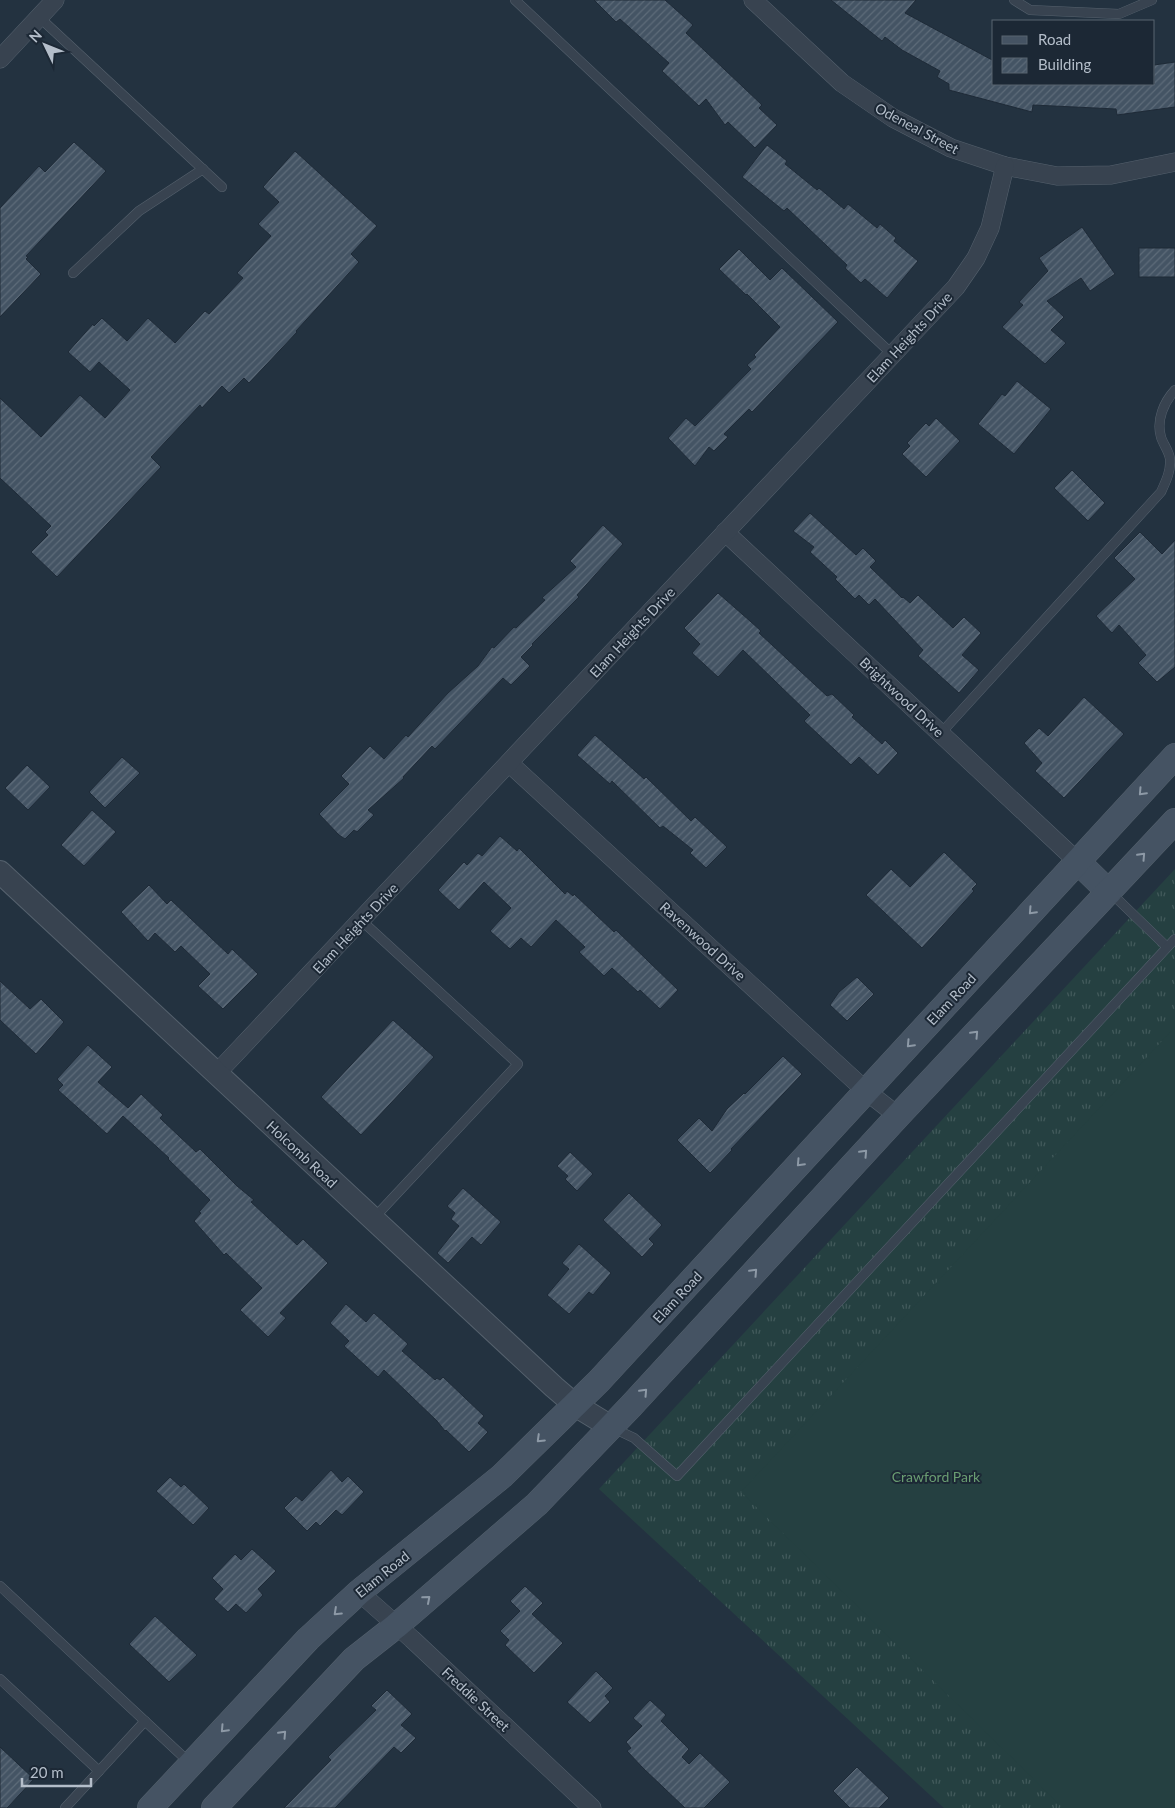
<svg xmlns="http://www.w3.org/2000/svg" width="1175" height="1808" font-family="Lato,sans-serif">
	<defs>
		<pattern id="grass-tufts" width="24" height="20" patternUnits="userSpaceOnUse" patternTransform="scale(1.25)"><rect width="24" height="20" fill="#254041"/><path d="M3 7l-1-3M5 7V3M7 7l1-3M15 17l-1-3M17 17v-4M19 17l1-3" fill="none" stroke="#425a5b"/></pattern>
		<pattern id="building-hatch" width="6" height="6" patternUnits="userSpaceOnUse" patternTransform="scale(1.25)"><rect width="6" height="6" fill="#445464"/><path d="M-1 1l2-2M0 6l6-6M5 7l2-2" fill="none" stroke="#5d6b79"/></pattern>
	</defs>
	<rect width="100%" height="100%" fill="#233240"/>
	<polygon fill="url(#grass-tufts)" points="1175,869 1175,1808 944,1808 599,1489"/>
	<polygon fill="#254041" points="1175,1027 1175,1808 1063,1808 741,1492"/>
	<g fill="url(#building-hatch)" stroke="#1e2a37">
		<polygon points="594,0 665,0 693,25 686,33 762,105 759,108 777,125 755,148 728,122 725,125 706,99 699,106 662,71 669,63 620,19 616,22"/>
		<polygon points="831,0 916,0 905,13 994,61 994,84 1154,84 1154,65 1175,62 1175,107 1117,115 1116,109 1033,105 1032,112 949,90 949,84 937,77 940,71 902,50 885,37 882,41"/>
		<polygon points="74,142 106,171 26,256 28,257 26,259 41,274 0,317 0,208 39,166 45,172"/>
		<polygon points="767,145 787,161 785,164 817,190 819,188 844,209 848,204 877,228 880,224 896,238 894,241 918,261 887,298 865,279 861,283 845,268 847,265 787,208 784,211 742,177"/>
		<polygon points="295,151 377,226 351,254 359,262 296,331 297,332 249,383 244,378 229,393 222,386 202,408 200,405 151,457 161,467 57,577 31,552 48,535 45,532 51,526 0,478 0,398 41,437 80,395 105,418 130,390 99,362 90,372 68,352 93,324 94,326 102,318 127,341 148,318 175,343 205,311 209,314 243,278 237,273 271,236 258,224 279,202 263,187"/>
		<polygon points="1082,227 1115,274 1090,291 1081,278 1047,301 1064,317 1051,330 1066,343 1045,364 1002,327 1023,305 1019,302 1048,271 1039,258"/>
		<rect x="1139" y="248" width="36" height="29"/>
		<polygon points="739,249 770,280 782,268 838,322 752,412 749,409 724,434 728,437 714,451 709,447 695,466 668,438 686,418 695,426 751,369 747,365 756,357 754,355 780,327 747,294 746,295 719,269"/>
		<polygon points="1017,381 1051,409 1014,454 978,424 1002,394 1005,396"/>
		<polygon points="936,418 960,441 926,477 902,454 910,446 907,443 926,423 929,426"/>
		<polygon points="1072,470 1105,503 1088,521 1054,488"/>
		<polygon points="810,513 856,555 863,548 876,561 870,567 902,598 903,597 910,603 918,595 953,628 964,617 981,633 962,655 979,670 959,693 918,656 923,650 875,599 869,605 859,595 855,599 835,579 837,577 810,552 814,547 793,531"/>
		<polygon points="603,525 623,544 577,595 579,597 532,644 533,645 521,657 530,666 511,685 503,678 435,749 432,746 403,777 404,778 368,810 374,815 357,832 354,830 345,839 339,835 319,814 349,784 341,776 370,746 384,759 406,735 408,737 448,693 478,666 492,647 494,648 514,627 516,628 545,600 542,598 576,567 570,561"/>
		<polygon points="1140,532 1162,554 1175,540 1175,667 1157,682 1138,663 1146,655 1119,625 1112,633 1096,616 1135,579 1114,558"/>
		<polygon points="718,593 750,621 761,631 759,633 827,696 832,694 854,715 852,717 882,744 885,740 898,753 878,775 859,757 851,765 804,721 810,715 743,650 718,677 692,653 700,644 684,628"/>
		<polygon points="1084,697 1124,734 1064,798 1035,771 1042,763 1024,743 1039,728 1048,736"/>
		<polygon points="595,735 644,779 646,777 691,821 695,817 727,847 706,868 690,853 693,850 663,826 660,828 612,781 610,784 577,755"/>
		<polygon points="122,757 140,773 105,808 89,792"/>
		<polygon points="27,765 50,787 28,810 5,788"/>
		<polygon points="92,810 116,832 84,866 61,845"/>
		<polygon points="500,836 517,851 519,848 565,894 567,891 573,896 574,894 614,932 616,930 678,990 660,1009 640,990 638,992 612,968 604,976 579,952 585,947 556,920 531,947 521,938 510,949 490,931 511,908 484,882 459,910 438,890 464,862 467,865 478,853 482,856"/>
		<polygon points="944,852 977,884 972,889 974,891 922,948 866,895 891,869 910,887"/>
		<polygon points="149,885 167,904 171,900 228,954 232,949 258,974 223,1009 198,986 210,974 181,946 175,952 155,933 148,941 121,912"/>
		<polygon points="857,977 874,994 847,1021 830,1005 839,992"/>
		<polygon points="0,981 30,1009 41,999 64,1022 36,1054 0,1020"/>
		<polygon points="393,1020 434,1057 361,1135 321,1097"/>
		<polygon points="88,1045 112,1067 98,1082 128,1108 141,1094 163,1115 160,1118 162,1120 196,1152 200,1149 237,1186 254,1200 251,1202 297,1245 303,1239 328,1263 280,1313 286,1318 268,1337 240,1310 262,1288 226,1253 224,1255 194,1221 201,1213 199,1212 210,1200 168,1159 169,1158 123,1116 107,1134 58,1090 63,1085 57,1079"/>
		<polygon points="783,1056 802,1074 731,1149 732,1150 710,1173 677,1140 699,1118 712,1131 727,1109 744,1093 745,1094"/>
		<polygon points="570,1152 593,1174 577,1191 565,1179 568,1176 557,1166"/>
		<polygon points="463,1188 501,1222 481,1245 472,1237 448,1263 437,1253 459,1226 451,1219 455,1213 447,1206"/>
		<polygon points="629,1193 662,1225 649,1239 654,1244 642,1257 603,1220"/>
		<polygon points="579,1244 611,1273 593,1295 589,1292 569,1314 547,1295 569,1269 562,1263"/>
		<polygon points="346,1304 366,1322 374,1313 408,1344 402,1351 435,1380 437,1378 440,1380 443,1377 484,1416 478,1423 488,1432 469,1452 446,1430 445,1431 437,1421 384,1370 378,1377 344,1346 349,1341 330,1323"/>
		<polygon points="331,1470 342,1482 348,1476 364,1492 342,1515 336,1510 320,1526 316,1522 307,1531 284,1508 296,1496 302,1501"/>
		<polygon points="170,1477 181,1487 184,1484 209,1508 193,1525 156,1491"/>
		<polygon points="252,1549 276,1571 258,1589 263,1595 246,1613 236,1604 228,1612 214,1599 223,1589 212,1578 235,1554 241,1560"/>
		<polygon points="525,1586 543,1603 532,1614 563,1643 534,1673 505,1645 509,1640 500,1631 520,1611 510,1601"/>
		<polygon points="155,1616 197,1655 169,1682 129,1644"/>
		<polygon points="596,1671 613,1688 605,1696 610,1702 590,1723 567,1702"/>
		<polygon points="387,1690 412,1714 401,1725 416,1738 401,1753 394,1747 335,1808 284,1808 331,1760 328,1757 376,1710 371,1706"/>
		<polygon points="650,1700 666,1715 661,1721 689,1749 682,1757 689,1764 700,1753 730,1782 704,1808 685,1808 643,1768 627,1751 631,1748 626,1742 642,1726 633,1718"/>
		<polygon points="0,1747 34,1779 7,1808 0,1808"/>
		<polygon points="857,1767 889,1798 879,1808 850,1808 833,1791"/>
	</g>
	<g fill="none" stroke-linecap="round" stroke-linejoin="round">
		<defs>
			<g id="service">
				<polyline points="515,0 893,355"/>
				<polyline points="1014,0 1030,10 1119,14 1152,0"/>
				<polyline points="39,17 222,187"/>
				<polyline points="73,273 139,211 203,169"/>
				<path d="M 941,733 L 1161,492 C 1166,481 1171,471 1170,459 C 1169,451 1163,444 1161,437 C 1156,420 1164,402 1175,390"/>
				<polyline points="1110,892 1167,947"/>
				<polyline points="362,921 518,1064 374,1218"/>
				<polyline points="613,1428 634,1438 677,1476 1175,939"/>
				<polyline points="0,1586 191,1764"/>
				<polyline points="0,1679 99,1771"/>
				<polyline points="65,1808 145,1721"/>
			</g>
			<g id="minor">
				<polyline points="753,0 842,83 893,118 951,148 1005,166 1057,176 1111,175 1175,162"/>
				<polyline points="0,59 55,0"/>
				<polyline points="725,532 1078,862"/>
				<polyline points="509,763 866,1091 898,1116"/>
				<polyline points="217,1073 956,287 976,258 990,228 1005,166"/>
				<polyline points="359,1592 412,1639 592,1808"/>
			</g>
			<polyline id="tertiary" points="0,872 554,1387 575,1405 611,1427"/>
			<g id="secondary">
				<polyline points="1078,862 1109,892"/>
				<polyline points="150,1808 308,1639 359,1592 502,1476 599,1381 1175,756"/>
				<polyline points="214,1808 354,1659 396,1626 537,1504 631,1406 898,1116 1175,821"/>
			</g>
		</defs>
		<use href="#service" stroke="#55616d" stroke-width="10"/>
		<use href="#minor" stroke="#55616d" stroke-width="19"/>
		<use href="#tertiary" stroke="#55616d" stroke-width="24"/>
		<use href="#secondary" stroke="#55616d" stroke-width="26"/>
		<use href="#service" stroke="#384350" stroke-width="9"/>
		<use href="#minor" stroke="#384350" stroke-width="18"/>
		<use href="#tertiary" stroke="#384350" stroke-width="22"/>
		<use href="#secondary" stroke="#455363" stroke-width="25"/>
	</g>
	<defs><path id="oneway-chevron" d="M-2-3.5L2.5 0L-2 3.5" fill="none" stroke-width="1.6" stroke-linecap="round" stroke-linejoin="round" transform="scale(1.25)"/></defs>
	<g stroke="#8d99a6">
		<use href="#oneway-chevron" transform="translate(1142 792) rotate(133)"/>
		<use href="#oneway-chevron" transform="translate(1142 856) rotate(-47)"/>
		<use href="#oneway-chevron" transform="translate(1032 911) rotate(133)"/>
		<use href="#oneway-chevron" transform="translate(975 1034) rotate(-47)"/>
		<use href="#oneway-chevron" transform="translate(910 1044) rotate(133)"/>
		<use href="#oneway-chevron" transform="translate(864 1153) rotate(-47)"/>
		<use href="#oneway-chevron" transform="translate(800 1163) rotate(133)"/>
		<use href="#oneway-chevron" transform="translate(754 1272) rotate(-47)"/>
		<use href="#oneway-chevron" transform="translate(644 1392) rotate(-47)"/>
		<use href="#oneway-chevron" transform="translate(540 1439) rotate(136)"/>
		<use href="#oneway-chevron" transform="translate(427 1599) rotate(-41)"/>
		<use href="#oneway-chevron" transform="translate(337 1612) rotate(137)"/>
		<use href="#oneway-chevron" transform="translate(224 1729) rotate(133)"/>
		<use href="#oneway-chevron" transform="translate(283 1734) rotate(-47)"/>
	</g>
	<g text-anchor="middle" dominant-baseline="central" stroke-width="4" stroke-linejoin="round" paint-order="stroke">
		<g font-size="14" fill="#b4beca" stroke="#1c2835">
			<text transform="translate(917 128) rotate(28)">Odeneal Street</text>
			<text transform="translate(909 337) rotate(-47)">Elam Heights Drive</text>
			<text transform="translate(632 632) rotate(-47)">Elam Heights Drive</text>
			<text transform="translate(902 697) rotate(43)">Brightwood Drive</text>
			<text transform="translate(355 928) rotate(-47)">Elam Heights Drive</text>
			<text transform="translate(703 941) rotate(42)">Ravenwood Drive</text>
			<text transform="translate(951 999) rotate(-47)">Elam Road</text>
			<text transform="translate(302 1154) rotate(43)">Holcomb Road</text>
			<text transform="translate(677 1297) rotate(-47)">Elam Road</text>
			<text transform="translate(382 1574) rotate(-39)">Elam Road</text>
			<text transform="translate(476 1699) rotate(43)">Freddie Street</text>
		</g>
		<g font-size="14" fill="#6a9d72" stroke="#1c2835">
			<text x="936" y="1476">Crawford Park</text>
		</g>
	</g>
	<rect x="992" y="20" width="162" height="65" fill="#1c2835" stroke="#596471"/>
	<rect x="1002" y="36" width="25" height="8" fill="#455363" stroke="#596471"/>
	<text x="1038" y="45" font-size="15" fill="#b4beca">Road</text>
	<rect x="1002" y="58" width="25" height="15" fill="url(#building-hatch)" stroke="#596471"/>
	<text x="1038" y="70" font-size="15" fill="#b4beca">Building</text>
	<g transform="translate(45 45) rotate(313)" stroke="#1c2835" stroke-width="4" paint-order="stroke">
	<path d="M0-4L9 19L0 12L-9 19Z" fill="#b4beca"/>
	<text y="-8" font-size="14" font-weight="bold" text-anchor="middle" fill="#b4beca">N</text>
	</g>
	<path d="M22 1778v8h69v-8" fill="none" stroke="#b4beca" stroke-width="2.5"/>
	<text x="30" y="1778" font-size="15" fill="#b4beca" stroke="#1c2835" stroke-width="4" paint-order="stroke">20 m</text>
</svg>
